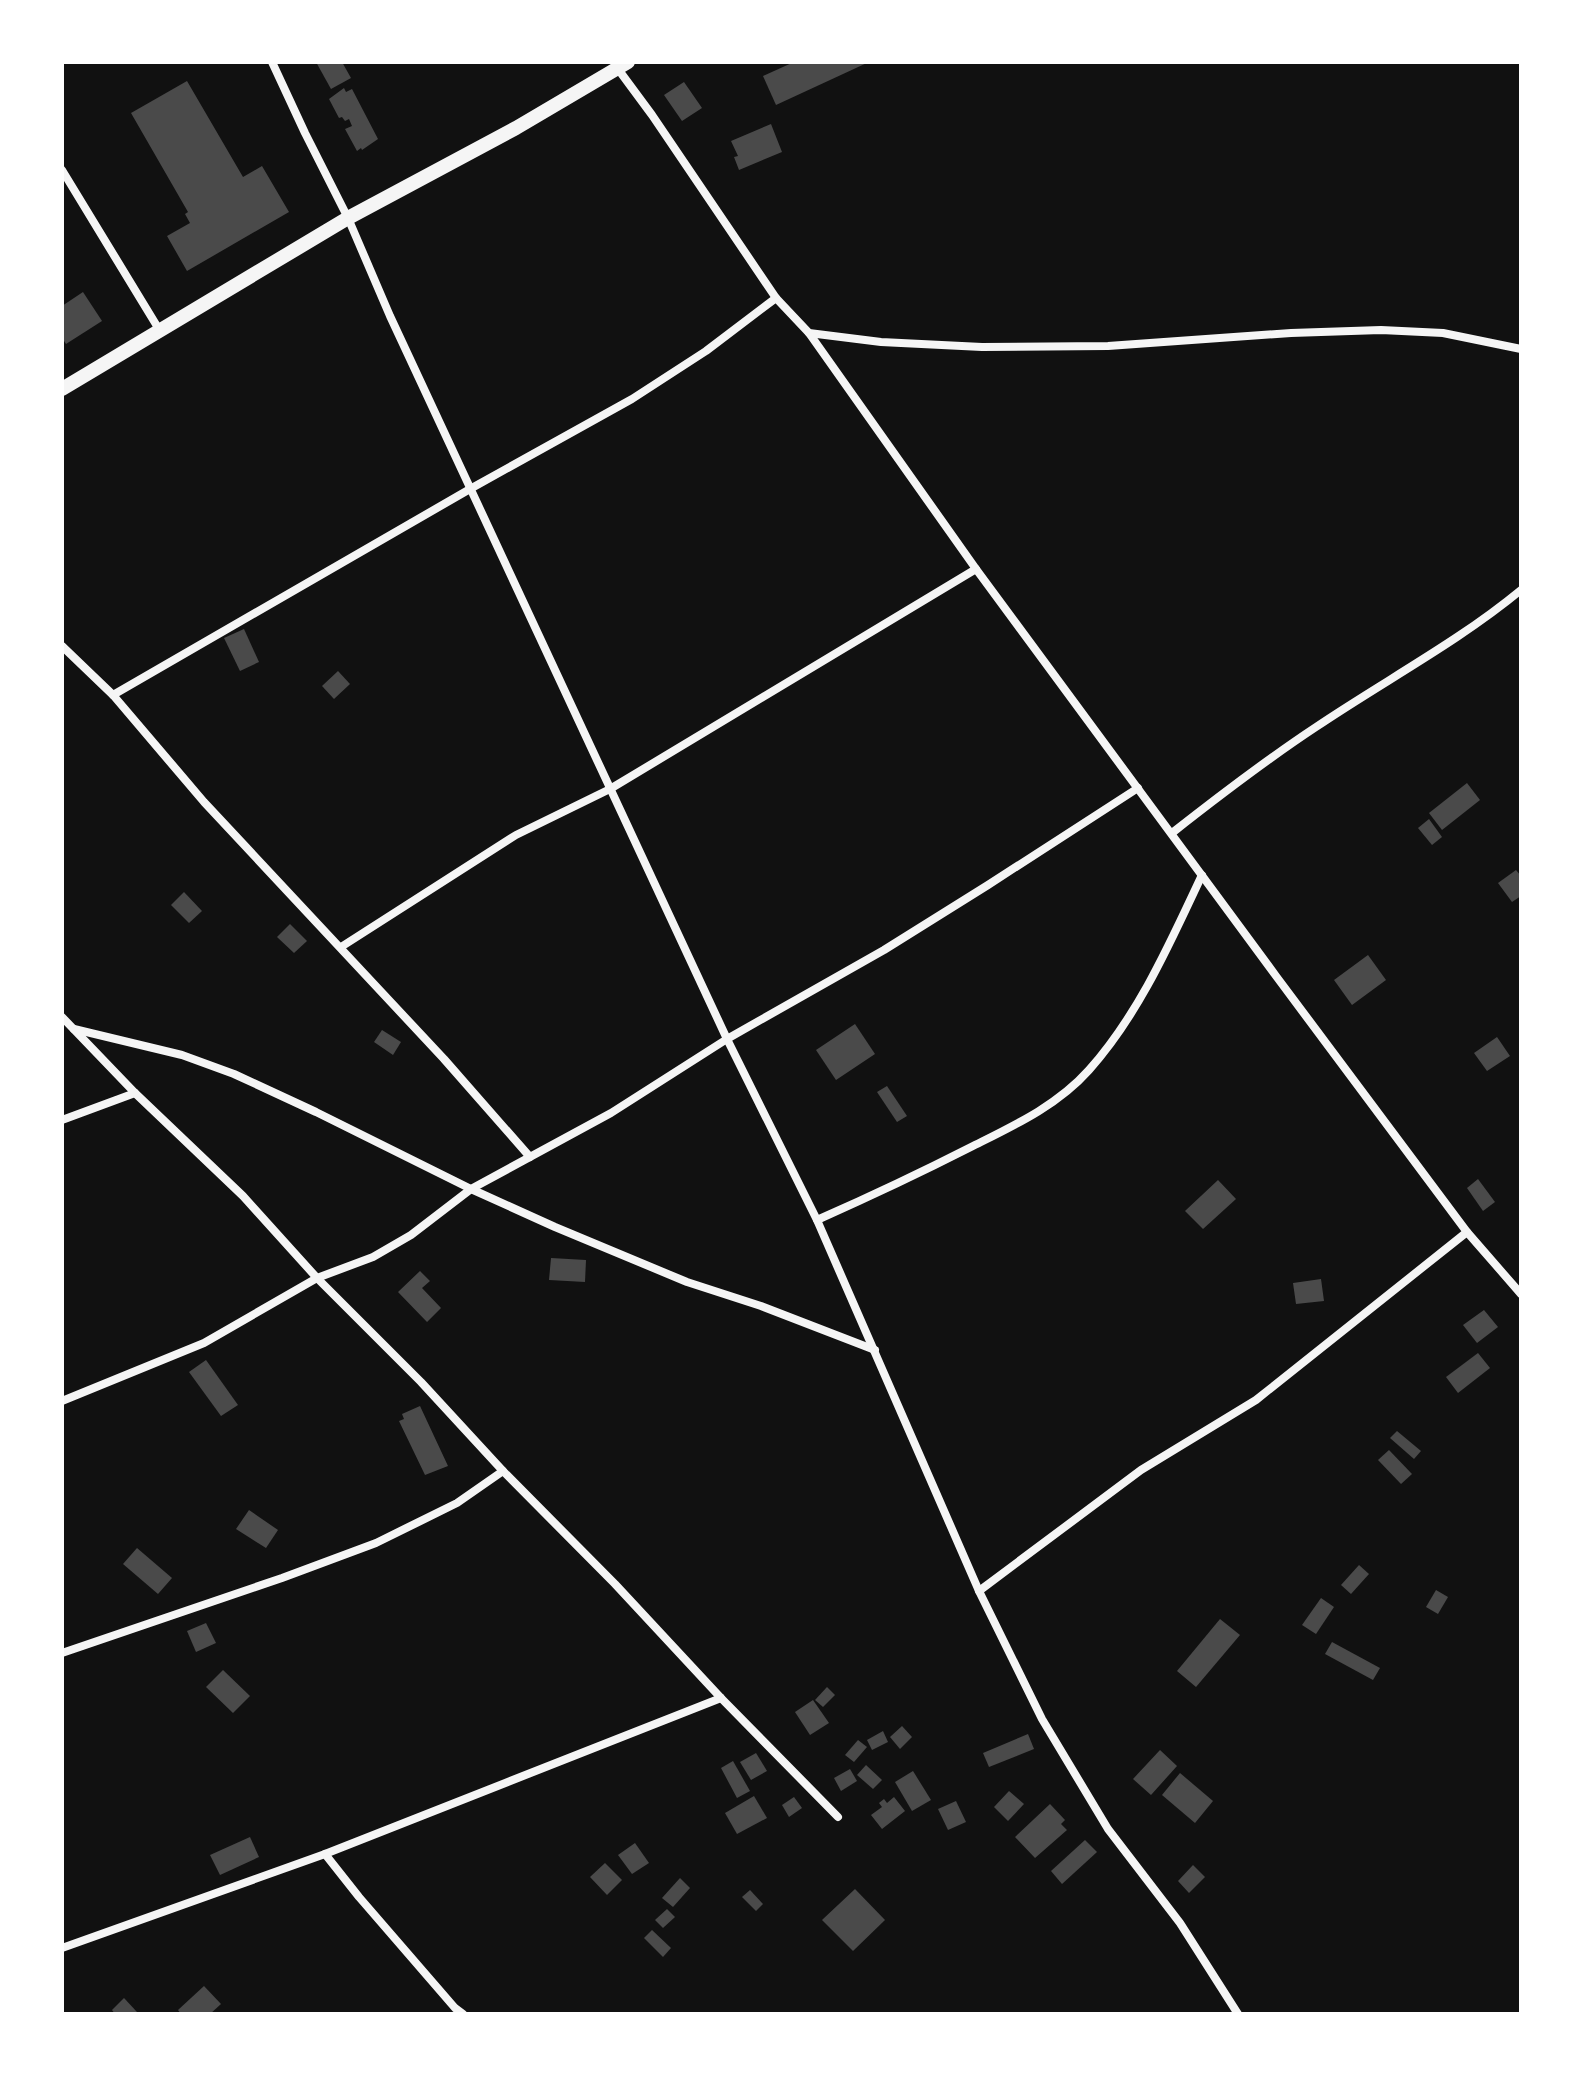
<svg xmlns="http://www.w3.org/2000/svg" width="1583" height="2076" font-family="Merriweather,serif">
	<rect width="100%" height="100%" fill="#111"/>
	<g fill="#4a4a4a">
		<polygon points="316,62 342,62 351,78 331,89"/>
		<polygon points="794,62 869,62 776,105 763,76"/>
		<polygon points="187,81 243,177 262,166 289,212 187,271 167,236 190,223 185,214 188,212 131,113"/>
		<polygon points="684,82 702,108 682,121 664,95"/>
		<polygon points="344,88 346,92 352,89 378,139 362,150 361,148 357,151 345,129 352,126 349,119 345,121 342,117 339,118 329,99"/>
		<polygon points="771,124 782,152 739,170 734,157 738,156 731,141"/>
		<polygon points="83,292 102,321 66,344 62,338 62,306"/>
		<polygon points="244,629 259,662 240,671 224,638"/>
		<polygon points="338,671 350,684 334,699 322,686"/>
		<polygon points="1467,783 1480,800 1442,830 1429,813"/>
		<polygon points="1429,819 1442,837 1432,845 1418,828"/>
		<polygon points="1516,870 1521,876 1521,896 1512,902 1498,883"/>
		<polygon points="184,892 202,911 189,923 171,905"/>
		<polygon points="290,924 307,941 294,953 277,937"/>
		<polygon points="1368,955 1386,980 1352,1005 1334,980"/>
		<polygon points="855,1024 875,1054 836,1080 816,1050"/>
		<polygon points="382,1030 401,1042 393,1055 374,1042"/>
		<polygon points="1497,1037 1510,1056 1487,1071 1474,1053"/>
		<polygon points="887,1086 907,1116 897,1122 877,1092"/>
		<polygon points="1478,1179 1495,1202 1483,1211 1467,1188"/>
		<polygon points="1218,1180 1236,1199 1203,1229 1185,1211"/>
		<polygon points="551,1258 586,1260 585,1282 549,1280"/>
		<polygon points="420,1271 430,1281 422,1288 441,1308 427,1322 398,1292"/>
		<polygon points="1321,1279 1324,1301 1296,1304 1293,1283"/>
		<polygon points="1484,1310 1498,1327 1477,1343 1463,1325"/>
		<polygon points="1478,1353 1490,1368 1458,1393 1446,1377"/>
		<polygon points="206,1360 238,1405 221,1416 189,1372"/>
		<polygon points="420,1406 448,1466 425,1475 399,1421 404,1419 402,1414"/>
		<polygon points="1397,1431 1421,1451 1414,1459 1390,1438"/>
		<polygon points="1389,1450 1412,1474 1401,1484 1378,1460"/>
		<polygon points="249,1510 278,1530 266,1548 236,1529"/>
		<polygon points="137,1548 172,1578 158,1594 123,1564"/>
		<polygon points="1359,1565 1369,1574 1351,1594 1341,1585"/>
		<polygon points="1436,1590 1448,1597 1438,1614 1426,1607"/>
		<polygon points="1321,1598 1334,1607 1316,1634 1302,1625"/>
		<polygon points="1220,1619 1240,1635 1196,1687 1177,1671"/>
		<polygon points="206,1623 216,1643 196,1652 187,1631"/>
		<polygon points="1332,1642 1380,1668 1373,1680 1325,1654"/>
		<polygon points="223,1670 250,1696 233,1713 206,1687"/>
		<polygon points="827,1687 835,1695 823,1707 815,1700"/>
		<polygon points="813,1700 829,1723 810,1735 795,1712"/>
		<polygon points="902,1726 912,1737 900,1749 890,1737"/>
		<polygon points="883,1731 888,1742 872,1750 867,1740"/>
		<polygon points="1028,1734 1034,1749 989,1767 983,1753"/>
		<polygon points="858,1740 867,1747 854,1762 845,1755"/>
		<polygon points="1160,1750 1177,1766 1151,1795 1133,1779"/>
		<polygon points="756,1753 767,1771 751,1780 740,1762"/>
		<polygon points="733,1761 750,1791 737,1798 721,1768"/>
		<polygon points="866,1765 882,1780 873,1789 857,1775"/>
		<polygon points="850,1769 857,1781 841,1791 834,1778"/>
		<polygon points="913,1771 931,1800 912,1811 895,1782"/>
		<polygon points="1180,1773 1213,1801 1195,1823 1162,1795"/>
		<polygon points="1009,1791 1024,1804 1008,1821 994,1807"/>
		<polygon points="754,1796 767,1818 737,1834 725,1813"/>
		<polygon points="794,1797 802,1808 789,1817 782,1805"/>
		<polygon points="894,1797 905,1811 882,1829 871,1815 882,1807 879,1803 884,1799 887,1803"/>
		<polygon points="956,1801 966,1822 948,1830 938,1809"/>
		<polygon points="1050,1804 1065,1820 1061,1824 1067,1830 1035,1858 1015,1837"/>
		<polygon points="250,1837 259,1857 220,1875 210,1855"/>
		<polygon points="1085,1840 1097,1852 1062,1884 1051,1871"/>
		<polygon points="635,1843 649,1863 632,1874 618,1855"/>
		<polygon points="605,1863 622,1880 607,1895 590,1877"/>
		<polygon points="1193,1865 1205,1877 1189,1893 1178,1881"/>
		<polygon points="680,1878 690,1888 673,1907 662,1898"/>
		<polygon points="855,1889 885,1920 853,1951 822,1920"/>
		<polygon points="750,1890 763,1904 756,1911 742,1897"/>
		<polygon points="667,1909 675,1917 663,1928 655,1920"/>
		<polygon points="652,1930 671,1948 663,1957 644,1938"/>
		<polygon points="204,1986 221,2004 210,2014 181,2014 178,2010"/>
		<polygon points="124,1998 137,2012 134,2014 115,2014 112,2010"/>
	</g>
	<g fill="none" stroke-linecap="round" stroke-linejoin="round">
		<g stroke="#f5f5f5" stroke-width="8">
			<polyline points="272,62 305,133 348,218 390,316 727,1039 817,1220 979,1591 1042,1719 1108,1829 1180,1923 1238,2014"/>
			<polyline points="618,69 652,115 776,298 809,333 881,342 982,347 1108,346 1291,333 1381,330 1443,333 1521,349"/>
			<polyline points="62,170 160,331"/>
			<polyline points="809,333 976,569 1276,976 1467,1232 1521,1294"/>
			<polyline points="62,646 113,695 204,802 444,1059 530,1157"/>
			<polyline points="113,695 470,489 632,399 706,351 776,298"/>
			<path d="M 1172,833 C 1219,796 1266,760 1316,727 C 1384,681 1458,642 1521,590"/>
			<polyline points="341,947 516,835 610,789 976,569"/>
			<polyline points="62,1017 135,1093 243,1196 317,1278 421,1382 503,1471 615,1584 721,1698 838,1817"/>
			<polyline points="74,1029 182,1055 234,1074 316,1112 471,1189 555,1227 687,1282 761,1306 875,1350"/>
			<polyline points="62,1120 135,1093"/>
			<path d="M 817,1220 C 869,1197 920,1173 971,1147 C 1013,1126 1057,1106 1089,1070 C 1139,1014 1170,943 1202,875"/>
			<polyline points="62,1401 204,1343 317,1278 373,1257 411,1235 471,1189 611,1113 727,1039 884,950 988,885 1138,788"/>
			<polyline points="979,1591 1141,1470 1256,1400 1467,1232"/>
			<polyline points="62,1653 282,1578 376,1543 457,1503 503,1471"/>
			<polyline points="325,1854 359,1897 455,2008 463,2014"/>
			<polyline points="62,1948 325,1854 721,1698"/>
		</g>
		<polyline stroke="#f5f5f5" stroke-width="14" points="62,389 348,218 516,128 628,62"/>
	</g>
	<rect width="1583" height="2076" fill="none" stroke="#ffffff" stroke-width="128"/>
</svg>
